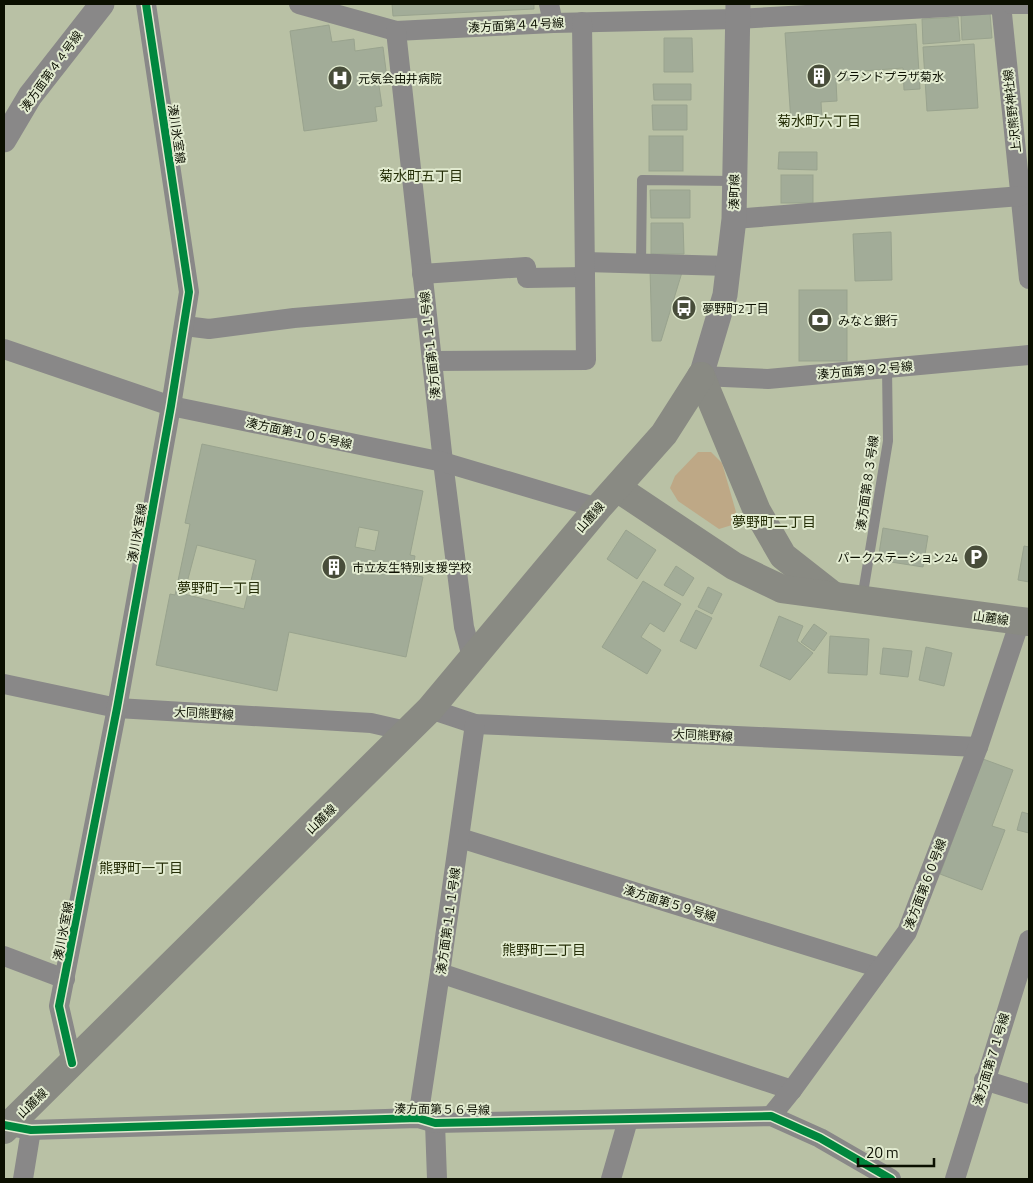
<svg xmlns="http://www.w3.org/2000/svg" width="1033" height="1183" font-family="'Titillium Web','Noto Sans JP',sans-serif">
	<rect width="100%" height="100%" fill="#b9c1a5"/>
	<polygon fill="#bea886" points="698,452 711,452 722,463 736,512 732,525 719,529 678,501 670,488 675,476"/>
	<g fill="#a2ac98" stroke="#99a38e" fill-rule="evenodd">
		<polygon points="392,4 534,4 534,9 393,16"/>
		<polygon points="990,13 992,38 962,40 961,15"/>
		<polygon points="958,17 960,41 923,44 922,19"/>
		<polygon points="916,24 920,89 904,90 903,68 850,72 850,80 836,81 837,101 821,102 822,120 791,122 785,33"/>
		<polygon points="329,25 332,42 354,39 355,51 383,47 387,78 378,79 382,106 375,107 377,121 304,131 290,31"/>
		<polygon points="664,38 692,38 693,72 664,72"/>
		<polygon points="974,44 978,108 927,111 923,47"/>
		<polygon points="653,84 691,84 691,100 654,100"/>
		<polygon points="652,105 687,105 687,130 653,130"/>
		<rect x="649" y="136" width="34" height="35"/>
		<polygon points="779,152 817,152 817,170 778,169"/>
		<rect x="781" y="175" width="32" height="28"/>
		<polygon points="650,190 690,190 690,218 651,218"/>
		<polygon points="651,223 683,223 684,254 651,254"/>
		<polygon points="891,232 892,280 855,281 853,234"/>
		<polygon points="650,269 683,269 661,341 652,341"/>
		<rect x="799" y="290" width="48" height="71"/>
		<path d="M 202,444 L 423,491 L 410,555 L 415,556 L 412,575 L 423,577 L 406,657 L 289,632 L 277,691 L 156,665 L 170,594 L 175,595 L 190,524 L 185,523 ZM 359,527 L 379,531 L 375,551 L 355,547 ZM 197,545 L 256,560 L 244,609 L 184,594 Z"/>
		<polygon points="883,528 928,536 923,567 878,560"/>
		<polygon points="626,530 656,550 637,579 607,559"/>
		<polygon points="1024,546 1029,547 1029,582 1018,580"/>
		<polygon points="676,566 694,578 683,596 664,585"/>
		<polygon points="643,581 681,604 664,632 650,623 641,637 661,650 647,674 602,647"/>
		<polygon points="708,587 722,594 712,614 698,607"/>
		<polygon points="696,610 712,618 696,649 680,641"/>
		<polygon points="779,616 803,626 797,641 813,653 790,680 760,666"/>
		<polygon points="814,624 827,633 814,651 801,642"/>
		<polygon points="830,636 869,639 867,675 828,673"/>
		<polygon points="926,647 952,653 944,686 919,680"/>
		<polygon points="883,648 912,651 908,677 880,674"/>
		<polygon points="983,759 1013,770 992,826 1005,830 982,890 940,874"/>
		<polygon points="1022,812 1029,814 1029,833 1017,830"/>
	</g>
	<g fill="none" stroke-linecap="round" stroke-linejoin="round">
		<g stroke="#898888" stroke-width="10">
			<polyline points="641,264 642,180 734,181"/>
			<polyline points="862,599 888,441 887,368"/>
		</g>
		<g stroke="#898888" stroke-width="20">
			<polyline points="299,4 396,31 553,23 737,19 999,4"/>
			<polyline points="549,4 553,23"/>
			<polyline points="1001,4 1029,279"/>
			<polyline points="1011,4 1029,4"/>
			<polyline points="396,31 443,462 464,627 472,657"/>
			<polyline points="734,219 1021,196"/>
			<polyline points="585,262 728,266"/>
			<polyline points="422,274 526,267 527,278 585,277"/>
			<polyline points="185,326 209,329 294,318 426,307"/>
			<polyline points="4,349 171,406 443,462 598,508"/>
			<polyline points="432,361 586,360 582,22"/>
			<polyline points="701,376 768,379 1029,355"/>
			<polyline points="4,684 117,708 371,723 406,731"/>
			<polyline points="430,709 475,724 978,747"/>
			<polyline points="460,838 880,968"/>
			<polyline points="4,956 65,979"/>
			<polyline points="440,973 792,1090"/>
			<polyline points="72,1063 59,1006 117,708 171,406 189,292 146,4"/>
			<polyline points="984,1080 1029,1094"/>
			<polyline points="771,1116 792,1090 907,932 978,747 1020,621"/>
			<polyline points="418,1118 440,973 475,724"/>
			<polyline points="435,1123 437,1179"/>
			<polyline points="4,1125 31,1130 418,1118 435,1123 771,1116 820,1138 891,1179"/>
			<polyline points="23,1179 31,1130"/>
			<polyline points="611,1179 628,1120"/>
			<polyline points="955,1179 1029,940"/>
		</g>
		<g stroke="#898888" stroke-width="25">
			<polyline points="4,140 30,96 102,4"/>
			<polyline points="701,376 725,295 734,219 738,4"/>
		</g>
		<g stroke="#898a83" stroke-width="28">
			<polyline points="701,376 757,511 783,556 834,596"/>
			<polyline points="617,488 734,566 782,589 1029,622"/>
			<polyline points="4,1130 430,709 598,508 664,434 701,376"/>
		</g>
		<defs>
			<g id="cycleway">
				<polyline points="72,1063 59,1006 117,708 171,406 189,292 146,4"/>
				<polyline points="4,1125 31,1130 418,1118 435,1123 771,1116 820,1138 891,1179"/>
			</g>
		</defs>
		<use href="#cycleway" stroke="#e2ebd0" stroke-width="11"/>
		<use href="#cycleway" stroke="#00873e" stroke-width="8"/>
	</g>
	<defs>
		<symbol id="building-disc" viewBox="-11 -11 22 22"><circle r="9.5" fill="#484d3a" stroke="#e2ebd0"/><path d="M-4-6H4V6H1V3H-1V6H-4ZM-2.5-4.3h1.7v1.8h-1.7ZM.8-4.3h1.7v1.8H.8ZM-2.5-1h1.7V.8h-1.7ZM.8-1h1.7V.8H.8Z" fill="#fff"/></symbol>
		<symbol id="hospital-disc" viewBox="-11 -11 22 22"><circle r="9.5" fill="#484d3a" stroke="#e2ebd0"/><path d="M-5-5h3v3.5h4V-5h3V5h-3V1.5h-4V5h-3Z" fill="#fff"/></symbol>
		<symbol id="bus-disc" viewBox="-11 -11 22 22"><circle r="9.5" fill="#484d3a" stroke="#e2ebd0"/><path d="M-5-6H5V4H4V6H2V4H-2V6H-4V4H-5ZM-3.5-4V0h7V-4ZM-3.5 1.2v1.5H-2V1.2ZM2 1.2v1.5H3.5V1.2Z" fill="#fff"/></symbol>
		<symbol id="bank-disc" viewBox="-11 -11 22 22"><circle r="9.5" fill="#484d3a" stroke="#e2ebd0"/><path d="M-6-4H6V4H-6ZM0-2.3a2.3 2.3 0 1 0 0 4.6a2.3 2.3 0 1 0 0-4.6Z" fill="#fff"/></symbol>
		<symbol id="parking-disc" viewBox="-11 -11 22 22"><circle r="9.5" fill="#484d3a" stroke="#e2ebd0"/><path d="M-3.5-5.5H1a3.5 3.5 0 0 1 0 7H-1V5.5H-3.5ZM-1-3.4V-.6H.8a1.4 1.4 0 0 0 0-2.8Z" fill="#fff"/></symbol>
	</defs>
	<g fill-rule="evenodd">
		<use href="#building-disc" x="805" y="62" width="28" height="28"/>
		<use href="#hospital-disc" x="326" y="64" width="28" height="28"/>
		<use href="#bus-disc" x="670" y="294" width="28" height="28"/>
		<use href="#bank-disc" x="806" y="306" width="28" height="28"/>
		<use href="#parking-disc" x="962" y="543" width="28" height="28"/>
		<use href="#building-disc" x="320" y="553" width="28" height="28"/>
	</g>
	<g text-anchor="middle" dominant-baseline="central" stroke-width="4" stroke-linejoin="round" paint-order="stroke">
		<g font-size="12" fill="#0b0f00" stroke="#e2ebd0">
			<text transform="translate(516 25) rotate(-3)">湊方面第４４号線</text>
			<text transform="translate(51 71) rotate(-54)">湊方面第４４号線</text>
			<text transform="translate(1012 111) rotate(-96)">上沢熊野神社線</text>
			<text transform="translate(177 134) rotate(82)">湊川氷室線</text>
			<text transform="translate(734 192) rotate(-89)">湊町線</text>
			<text transform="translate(430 345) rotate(-96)">湊方面第１１１号線</text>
			<text transform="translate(865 370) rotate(-5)">湊方面第９２号線</text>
			<text transform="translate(299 433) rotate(12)">湊方面第１０５号線</text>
			<text transform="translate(867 483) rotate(-82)">湊方面第８３号線</text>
			<text transform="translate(590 517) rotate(-49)">山麓線</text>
			<text transform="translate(137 533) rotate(-80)">湊川氷室線</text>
			<text transform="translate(991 618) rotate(8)">山麓線</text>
			<text transform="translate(204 713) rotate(3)">大同熊野線</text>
			<text transform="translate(703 735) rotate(3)">大同熊野線</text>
			<text transform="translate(321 819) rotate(-44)">山麓線</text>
			<text transform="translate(925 884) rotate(-69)">湊方面第６０号線</text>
			<text transform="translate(670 903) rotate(17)">湊方面第５９号線</text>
			<text transform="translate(448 921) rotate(-82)">湊方面第１１１号線</text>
			<text transform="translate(63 931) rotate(-79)">湊川氷室線</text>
			<text transform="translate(991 1059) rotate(-73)">湊方面第７１号線</text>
			<text transform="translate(32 1103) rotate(-44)">山麓線</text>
			<text transform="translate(442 1109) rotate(1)">湊方面第５６号線</text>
		</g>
		<g font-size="12" fill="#0b0f00" stroke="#e2ebd0" text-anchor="start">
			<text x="836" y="76">グランドプラザ菊水</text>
			<text x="358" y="78">元気会由井病院</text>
			<text x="702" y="308">夢野町2丁目</text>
			<text x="838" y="320">みなと銀行</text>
			<text x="958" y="557" text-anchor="end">パークステーション24</text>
			<text x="352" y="567">市立友生特別支援学校</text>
		</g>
		<g font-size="14" fill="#252e07" stroke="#e2ebd0">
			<text x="819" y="120">菊水町六丁目</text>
			<text x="421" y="175">菊水町五丁目</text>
			<text x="774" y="521">夢野町二丁目</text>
			<text x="219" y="587">夢野町一丁目</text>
			<text x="141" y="867">熊野町一丁目</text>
			<text x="544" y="949">熊野町二丁目</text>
		</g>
	</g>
	<rect width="1033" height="1183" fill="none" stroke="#0b0f00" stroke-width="10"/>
	<path d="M858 1158v8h76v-8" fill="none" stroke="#0b0f00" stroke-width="2.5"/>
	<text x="866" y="1158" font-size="15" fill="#0b0f00" stroke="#e2ebd0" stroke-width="4" paint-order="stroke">20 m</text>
</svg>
